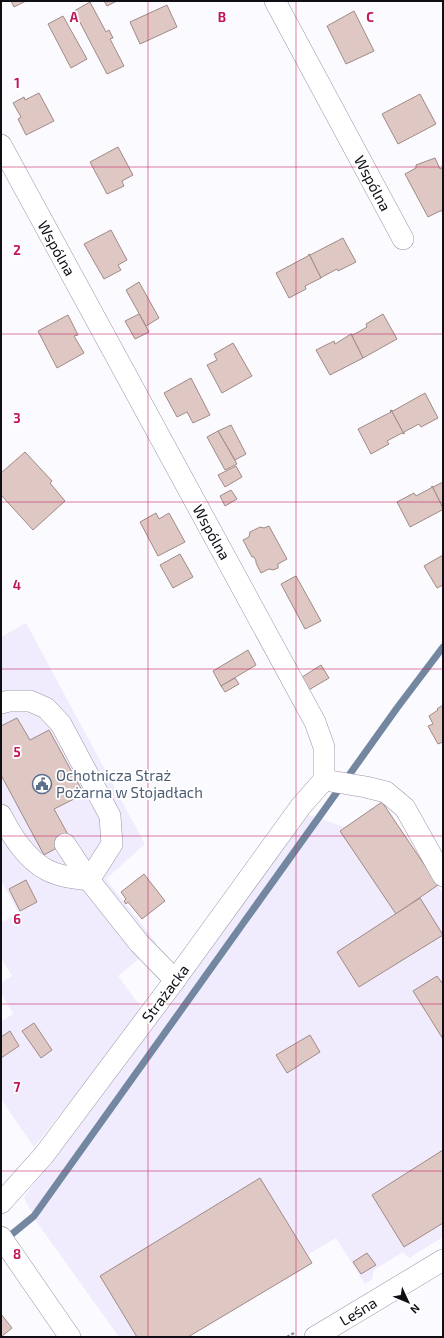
<svg xmlns="http://www.w3.org/2000/svg" width="444" height="1338" font-family="'Exo 2',sans-serif">
	<rect width="100%" height="100%" fill="#fbfafe"/>
	<g fill="#f0ecfd">
		<polygon points="26,623 145,844 106,879 157,944 118,976 143,1010 34,1147 1,1099 1,1022 13,1014 1,993 1,983 12,976 1,958 1,922 19,914 1,880 1,637"/>
		<polygon points="382,802 443,894 443,1237 409,1258 403,1252 374,1270 372,1280 365,1284 336,1238 307,1255 312,1263 188,1337 119,1337 36,1221 24,1197 168,1006 305,814 345,827"/>
	</g>
	<g fill="none" stroke-linecap="round" stroke-linejoin="round">
		<polyline stroke="#7487a0" stroke-width="7" points="6,1239 34,1216 397,708 443,647"/>
	</g>
	<g fill="#dfc8c3" stroke="#a08a86">
		<polygon points="11,1 26,1 14,7"/>
		<polygon points="104,1 117,1 107,6"/>
		<polygon points="90,2 106,32 109,30 113,38 110,39 124,66 107,74 74,11"/>
		<polygon points="167,5 177,27 140,44 130,22"/>
		<polygon points="354,11 374,51 346,64 327,26"/>
		<polygon points="63,16 87,59 71,68 48,24"/>
		<polygon points="39,93 54,121 26,135 18,119 21,117 13,103 24,97 25,100"/>
		<polygon points="420,94 436,124 398,144 382,114"/>
		<polygon points="118,147 133,175 122,181 124,186 107,194 90,162"/>
		<polygon points="435,158 440,169 443,167 443,211 440,211 428,217 405,174 416,168 416,165"/>
		<polygon points="111,230 127,260 118,265 121,270 104,279 84,244"/>
		<polygon points="343,238 356,262 338,271 337,269 322,277 321,278 309,254 310,255"/>
		<polygon points="309,254 321,278 305,286 306,289 289,298 276,273 308,256"/>
		<polygon points="139,282 159,318 146,326 126,290"/>
		<polygon points="139,314 149,332 135,339 125,321"/>
		<polygon points="383,314 397,339 363,358 351,334 353,335 367,327 366,324"/>
		<polygon points="68,315 78,335 74,336 84,353 57,368 38,331"/>
		<polygon points="351,334 363,358 330,375 316,350 334,341 335,344"/>
		<polygon points="233,343 252,376 222,393 207,365 217,360 214,354"/>
		<polygon points="191,378 210,415 193,423 187,412 177,417 164,393"/>
		<polygon points="425,393 438,418 421,427 419,424 404,432 404,434 391,410 393,411"/>
		<polygon points="391,410 404,434 402,433 387,441 389,444 371,454 358,429 391,412 390,411"/>
		<polygon points="231,425 246,454 235,460 218,431"/>
		<polygon points="218,431 237,464 225,470 207,437"/>
		<polygon points="25,452 52,481 50,483 65,501 33,530 1,495 1,473"/>
		<polygon points="236,466 242,477 225,487 218,475"/>
		<polygon points="443,482 443,508 432,486 433,487"/>
		<polygon points="432,486 443,508 443,511 442,510 410,527 397,502 414,493 416,496 431,488"/>
		<polygon points="231,490 237,499 225,506 220,496"/>
		<polygon points="156,513 159,519 169,513 185,542 158,556 140,522"/>
		<polygon points="269,526 287,559 278,564 278,568 273,570 269,569 261,573 256,563 256,561 254,557 252,557 243,540 249,537 250,532 260,527 264,528"/>
		<polygon points="180,554 193,577 173,588 160,565"/>
		<polygon points="443,555 443,585 437,588 424,566"/>
		<polygon points="296,576 321,621 305,629 281,584"/>
		<polygon points="248,650 256,665 221,686 213,671"/>
		<polygon points="321,665 329,678 307,691 299,679"/>
		<polygon points="235,678 239,684 225,692 221,686"/>
		<polygon points="443,705 443,742 438,744 428,726 433,724 429,716 438,710 437,709"/>
		<polygon points="17,718 30,740 49,730 84,794 54,809 71,840 44,855 1,775 1,726"/>
		<polygon points="382,802 438,885 396,914 340,831"/>
		<polygon points="144,874 165,901 142,919 128,902 126,904 124,901 126,899 121,892"/>
		<polygon points="26,880 37,902 20,911 9,889"/>
		<polygon points="420,898 443,935 359,987 337,952"/>
		<polygon points="437,976 443,984 443,1039 413,991"/>
		<polygon points="34,1023 52,1050 41,1058 22,1031"/>
		<polygon points="10,1031 19,1046 1,1058 1,1037"/>
		<polygon points="310,1035 320,1052 287,1073 276,1055"/>
		<polygon points="443,1150 443,1223 404,1247 372,1195"/>
		<polygon points="260,1178 312,1263 188,1337 137,1337 100,1276"/>
		<polygon points="367,1253 376,1265 361,1274 353,1262"/>
		<polygon points="1,1314 12,1328 1,1337"/>
	</g>
	<g fill="none" stroke-linecap="round" stroke-linejoin="round">
		<defs>
			<g id="minor">
				<polyline points="275,1 403,239"/>
				<polyline points="1,145 315,722 324,747 324,780"/>
				<polyline points="1,703 9,701 30,701 46,708 61,724 110,816 112,844 89,880"/>
				<polyline points="324,780 366,787 386,792 405,808 443,876"/>
				<path d="M 1,815 C 12,836 26,859 47,870 C 60,877 75,878 89,880"/>
				<polyline points="65,844 89,880 139,943 175,980"/>
				<polyline points="1,1203 44,1155 175,980 301,806 324,780"/>
				<polyline points="1,1237 70,1337"/>
				<polyline points="315,1337 443,1260"/>
			</g>
		</defs>
		<use href="#minor" stroke="#9995a7" stroke-width="22"/>
		<polyline stroke="#8c8b90" stroke-width="2.5" stroke-dasharray="3 2" stroke-linecap="butt" points="287,1337 294,1333"/>
		<use href="#minor" stroke="#fff" stroke-width="21"/>
	</g>
	<path fill="none" stroke="#c2185b" stroke-width="1" stroke-opacity="0.55" d="M 148,1 L 148,1337M 296,1 L 296,1337M 1,167 L 443,167M 1,334 L 443,334M 1,502 L 443,502M 1,669 L 443,669M 1,836 L 443,836M 1,1004 L 443,1004M 1,1171 L 443,1171"/>
	<defs>
		<symbol id="civic-ring" viewBox="-11 -11 22 22"><circle r="9.5" fill="#fff" stroke="#5c6f8a" stroke-width="1.5"/><path d="M-.6-6.5H3V-4.5H.6V-3L4-1V1h2V6H-6V1h2V-1L-.6-3ZM-1.2 2.5V6h2.4V2.5Z" fill="#5c6f8a"/></symbol>
	</defs>
	<g fill-rule="evenodd">
		<use href="#civic-ring" x="31" y="773" width="22" height="22"/>
	</g>
	<g text-anchor="middle" dominant-baseline="central" stroke-width="3.5" stroke-linejoin="round" paint-order="stroke">
		<g font-size="15" fill="#100e15" stroke="#fff">
			<text transform="translate(373 183) rotate(62)">Wspólna</text>
			<text transform="translate(57 248) rotate(61)">Wspólna</text>
			<text transform="translate(212 532) rotate(61)">Wspólna</text>
			<text transform="translate(165 993) rotate(-53)">Strażacka</text>
			<text transform="translate(358 1311) rotate(-31)">Leśna</text>
		</g>
		<g font-size="15" fill="#4e5e75" stroke="#fff" text-anchor="start">
			<text x="56" y="775">Ochotnicza Straż<tspan x="56" dy="17">Pożarna w Stojadłach</tspan></text>
		</g>
	</g>
	<g font-size="13" text-anchor="middle" font-weight="bold" fill="#c2185b" stroke="#fff" stroke-width="3.5" stroke-linejoin="round" paint-order="stroke">
		<text x="74" y="22">A</text>
		<text x="222" y="22">B</text>
		<text x="370" y="22">C</text>
		<text x="17" y="88">1</text>
		<text x="17" y="255">2</text>
		<text x="17" y="423">3</text>
		<text x="17" y="590">4</text>
		<text x="17" y="757">5</text>
		<text x="17" y="924">6</text>
		<text x="17" y="1092">7</text>
		<text x="17" y="1259">8</text>
	</g>
	<rect width="444" height="1338" fill="none" stroke="#100e15" stroke-width="4"/>
	<g transform="translate(408 1302) rotate(134)" stroke="#ffffff" stroke-width="3" paint-order="stroke">
	<path d="M0-3L7 15L0 10L-7 15Z" fill="#100e15"/>
	<text y="-6" font-size="11" font-weight="bold" text-anchor="middle" fill="#100e15">N</text>
	</g>
</svg>
